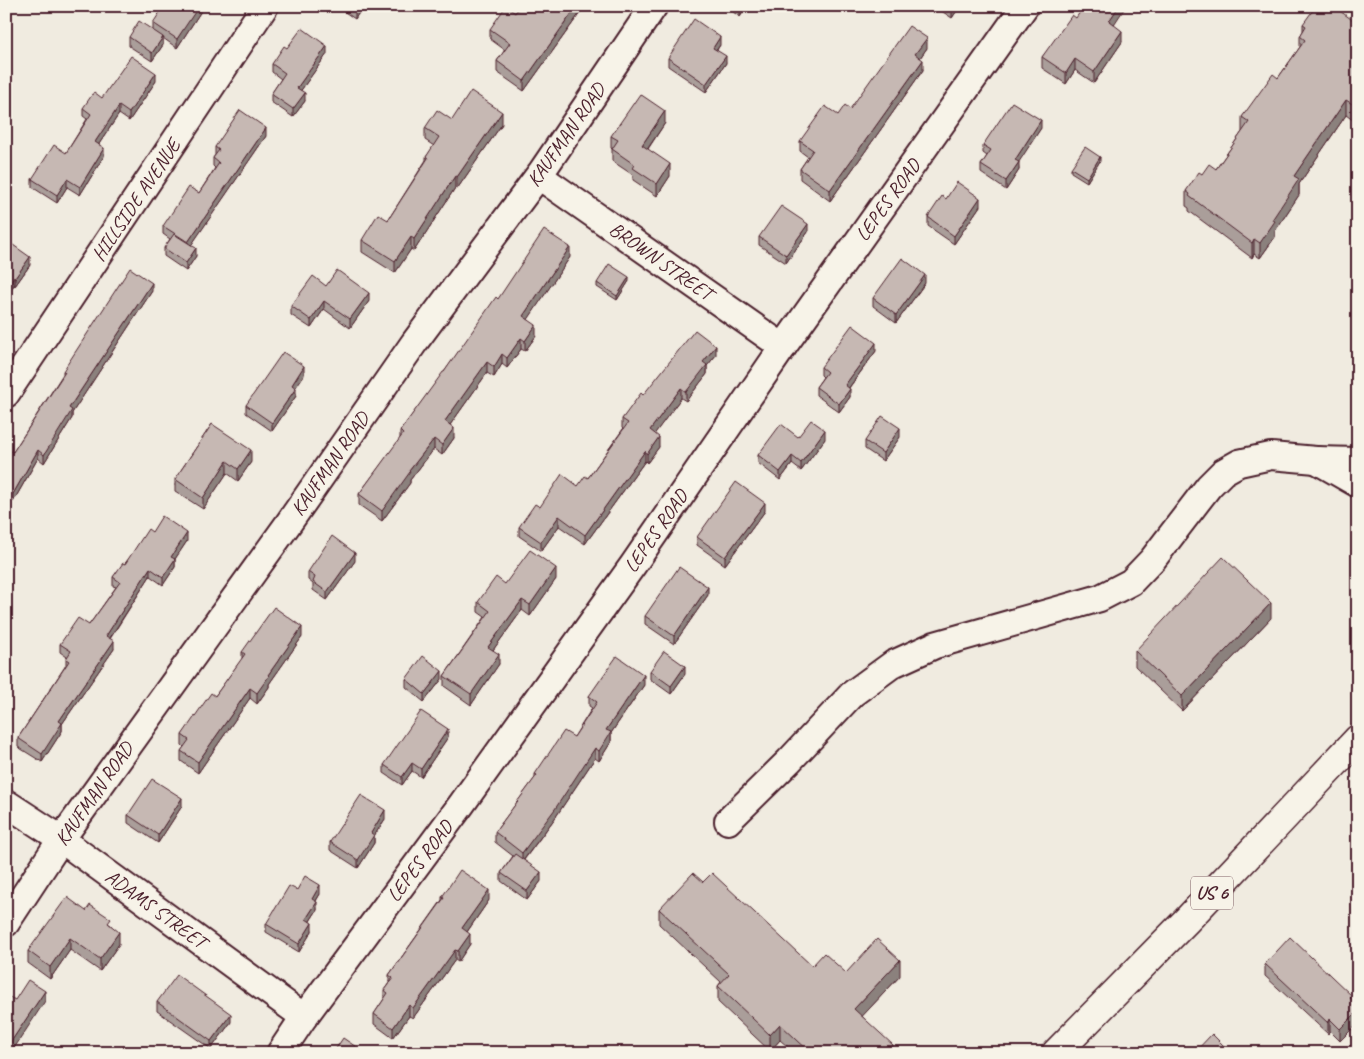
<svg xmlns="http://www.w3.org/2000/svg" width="1364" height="1059" font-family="Caveat,sans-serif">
	<rect width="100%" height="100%" fill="#f0ebe0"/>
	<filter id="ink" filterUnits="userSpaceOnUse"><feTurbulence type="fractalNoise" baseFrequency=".02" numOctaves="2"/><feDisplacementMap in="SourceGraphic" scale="10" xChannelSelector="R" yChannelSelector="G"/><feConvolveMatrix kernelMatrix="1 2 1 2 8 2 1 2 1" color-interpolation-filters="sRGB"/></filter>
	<g filter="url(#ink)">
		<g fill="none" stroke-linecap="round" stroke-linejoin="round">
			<defs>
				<g id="minor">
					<polyline points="539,176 783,347"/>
					<polyline points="6,394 265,6"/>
					<polyline points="1358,461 1316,460 1358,484"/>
					<polyline points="6,803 55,835 304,1017"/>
					<polyline points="728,821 789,761 852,694 893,664 935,645 1100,598 1131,582 1153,559 1209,486 1223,472 1239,463 1271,456 1316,460"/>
					<polyline points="6,923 60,841 288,524 414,343 542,171 654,6"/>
					<polyline points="280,1053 304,1017 461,805 633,565 783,347 1025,6"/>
				</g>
				<polyline id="primary" points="1056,1053 1187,920 1358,739"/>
			</defs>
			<use href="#minor" stroke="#4a1f2b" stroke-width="30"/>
			<use href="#primary" stroke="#4a1f2b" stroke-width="31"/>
			<use href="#minor" stroke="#f7f3e8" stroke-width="26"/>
			<use href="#primary" stroke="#f7f3e8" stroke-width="28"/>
		</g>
		<g fill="#aa9e9a" stroke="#4a1f2b">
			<polygon points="201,6 201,11 177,48 163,38 163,45 152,61 129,46 129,37 153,30 153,23"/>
			<polygon points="336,6 363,6 355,19"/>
			<polygon points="535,6 585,6 524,91 497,72 497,61 505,50 490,39 490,29 515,13 533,10"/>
			<polygon points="725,6 747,6 740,17"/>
			<polygon points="934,6 960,6 952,18"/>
			<polygon points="1076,18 1114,25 1122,42 1094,83 1075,70 1066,84 1042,68 1042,57"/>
			<polygon points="1303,24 1358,24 1358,116 1354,121 1346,115 1299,184 1299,195 1275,231 1275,237 1260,258 1254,254 1252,258 1189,211 1189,208 1186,206 1186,191 1202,174 1216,169 1242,132 1242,117 1278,78 1300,47 1300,36 1303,31"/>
			<polygon points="720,45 717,50 726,63 706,92 668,66 668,58"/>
			<polygon points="287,48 327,54 301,90 305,101 293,117 271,102 271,94 281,79 272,72 272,64"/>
			<polygon points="927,48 920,58 923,70 830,201 800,179 800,169 808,157 800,151 800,141 838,115 850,109"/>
			<polygon points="156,81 129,121 119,114 99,144 104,156 80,195 67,187 57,203 32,187 32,179 66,153 87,119 83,116 83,108 102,98"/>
			<polygon points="452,120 502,124 457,189 455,188 414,251 411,249 395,273 362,252 362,240 388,220 426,160 426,157 434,146 425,140 425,128"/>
			<polygon points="665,123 648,149 670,176 657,196 633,180 633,175 612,161 612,149 611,148 611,136"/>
			<polygon points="1041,128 1018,162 1019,170 1006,190 981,173 981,165 987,156 983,153 983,145"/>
			<polygon points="266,136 191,245 196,256 186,271 164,256 164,248 170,239 163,234 163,226 199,193 215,168 213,166 213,158 215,155 215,147"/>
			<polygon points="1100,161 1087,182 1071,172 1071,168"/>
			<polygon points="946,199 980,206 954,244 928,226 928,217"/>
			<polygon points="808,232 786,263 759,245 759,237"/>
			<polygon points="6,240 30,265 15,286 14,285 6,297"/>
			<polygon points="570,257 528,319 536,336 525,351 521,349 507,368 502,364 494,377 487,373 450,425 454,438 442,455 434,449 410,480 410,483 382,521 359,505 359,494 400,439 400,431 444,372 498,299"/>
			<polygon points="629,281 617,300 597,287 597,283"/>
			<polygon points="925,283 896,323 873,306 873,298"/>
			<polygon points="326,286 369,301 350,328 324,309 311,328 291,315 291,306"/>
			<polygon points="152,291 72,413 72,418 44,463 38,458 13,502 6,498 6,451 13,452 63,374 63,371"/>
			<polygon points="876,351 849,388 850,397 839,412 816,395 816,387 823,377 821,375 821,367"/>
			<polygon points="716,355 707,366 707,374 686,401 681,398 654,434 659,447 647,463 645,461 585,544 559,526 541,551 519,536 519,527 540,507 578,486 588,478 623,429 622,428 622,419 643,395"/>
			<polygon points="304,375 295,387 296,396 272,431 246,413 246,405"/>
			<polygon points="212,424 251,462 238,481 227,473 203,509 175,491 175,479"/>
			<polygon points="798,437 825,439 801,471 792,464 780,480 758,463 758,455"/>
			<polygon points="900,437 883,461 865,449 865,441"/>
			<polygon points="765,511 725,565 697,545 697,537"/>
			<polygon points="152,532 187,541 175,559 175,567 163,585 150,576 110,639 114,649 62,724 62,731 42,762 18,747 18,738 66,665 66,659 67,657 60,652 60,644 89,625 116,587 113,586 113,577"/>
			<polygon points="355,561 327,600 313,590 313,584 308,580 308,572"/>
			<polygon points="556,579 530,616 522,610 493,650 499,664 471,705 444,686 444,676 485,617 478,612 478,602 505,584"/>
			<polygon points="708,595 674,644 645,624 645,616"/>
			<polygon points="1271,618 1182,711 1135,666 1135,651"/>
			<polygon points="302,637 269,684 269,687 257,704 250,698 198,773 181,761 181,751 184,747 182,745 182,735 215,696 242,659 242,652"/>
			<polygon points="650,671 685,674 671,694 650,679"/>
			<polygon points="406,679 442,679 424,702 406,687"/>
			<polygon points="644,685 611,733 611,742 599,761 595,758 555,818 524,860 541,881 527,900 501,881 501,873 513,856 495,842 495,832 535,778 535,774 574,737 592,708 589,706 589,696"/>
			<polygon points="448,737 421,777 412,771 402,785 384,773 384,765"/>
			<polygon points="182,806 158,843 128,823 128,815"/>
			<polygon points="385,819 374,836 374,843 358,868 330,850 330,842"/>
			<polygon points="703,882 812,966 846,973 900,976 862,1016 893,1053 795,1053 780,1040 770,1051 718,1002 718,986 721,982 659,924 659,909"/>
			<polygon points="297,890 320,894 316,901 317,910 310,921 312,931 299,952 266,932 266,924"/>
			<polygon points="442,897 489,900 467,932 470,944 458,962 455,960 413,1018 409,1016 393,1038 374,1024 374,1014 384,999 384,990 389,983 389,975 442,900"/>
			<polygon points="86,911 111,925 119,944 100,971 70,950 50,979 28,963 28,951"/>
			<polygon points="1265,964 1352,996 1340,1041 1330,1031 1328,1034 1265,976"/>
			<polygon points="157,1002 231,1022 211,1049 157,1011"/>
		</g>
		<g fill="#8b817d" stroke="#4a1f2b">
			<polygon points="197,6 201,6 201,11 177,48 177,39"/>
			<polygon points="358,6 363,6 355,19 355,11"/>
			<polygon points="577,6 585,6 524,91 524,81"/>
			<polygon points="740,6 747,6 740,17"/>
			<polygon points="955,6 960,6 952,18 952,10"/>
			<polygon points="1119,6 1126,6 1109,32 1109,21"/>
			<polygon points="1122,31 1122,42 1094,83 1094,72"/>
			<polygon points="163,37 163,45 152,61 152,53"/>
			<polygon points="720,37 720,45 713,55 713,48"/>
			<polygon points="927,38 927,48 915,65 915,54"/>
			<polygon points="327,46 327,54 297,96 297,88"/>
			<polygon points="726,56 726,63 706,92 706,84"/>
			<polygon points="1075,59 1075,70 1066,84 1066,73"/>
			<polygon points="923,60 923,70 830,201 830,190"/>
			<polygon points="156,73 156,81 129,121 129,113"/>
			<polygon points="305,93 305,101 293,117 293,109"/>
			<polygon points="1346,100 1346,115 1299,184 1299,195 1275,231 1275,237 1260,258 1260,243 1272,220 1294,176"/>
			<polygon points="1358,100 1358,116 1354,121 1354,105"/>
			<polygon points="119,106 119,114 95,150 95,142"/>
			<polygon points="665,111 665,123 642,157 642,145"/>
			<polygon points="502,112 502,124 457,189 457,177"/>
			<polygon points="1041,120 1041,128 1015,168 1015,160"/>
			<polygon points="266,128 266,136 188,250 188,242"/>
			<polygon points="104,148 104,156 80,195 80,187"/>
			<polygon points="1100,157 1100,161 1087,182 1087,178"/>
			<polygon points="1019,162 1019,170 1006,190 1006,181"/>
			<polygon points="670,164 670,176 657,196 657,184"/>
			<polygon points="455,176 455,188 414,251 414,239"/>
			<polygon points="67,179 67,187 57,203 57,195"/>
			<polygon points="980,198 980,206 954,244 954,236"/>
			<polygon points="808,224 808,232 786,263 786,255"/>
			<polygon points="411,237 411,249 395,273 395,261"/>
			<polygon points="1254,239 1254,254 1252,258 1252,243"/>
			<polygon points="570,247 570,257 523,327 523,316"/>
			<polygon points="196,248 196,256 186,271 186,263"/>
			<polygon points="30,257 30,265 15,286 15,278"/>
			<polygon points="925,275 925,283 896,323 896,315"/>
			<polygon points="14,276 14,285 6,297 6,289"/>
			<polygon points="629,277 629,281 617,300 617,296"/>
			<polygon points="152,283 152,291 72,413 72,418 44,463 44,455 69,408"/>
			<polygon points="369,293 369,301 350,328 350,319"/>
			<polygon points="324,301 324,309 311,328 311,320"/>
			<polygon points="536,325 536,336 525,351 525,341"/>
			<polygon points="521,338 521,349 507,368 507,358"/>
			<polygon points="876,343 876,351 845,393 845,385"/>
			<polygon points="716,346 716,355 707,366 707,374 686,401 686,392 703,362"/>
			<polygon points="502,354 502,364 494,377 494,367"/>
			<polygon points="487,362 487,373 445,432 445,421"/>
			<polygon points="304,366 304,375 292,393 292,385"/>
			<polygon points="296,388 296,396 272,431 272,423"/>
			<polygon points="681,388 681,398 650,440 650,430"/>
			<polygon points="850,389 850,397 839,412 839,404"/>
			<polygon points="454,428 454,438 442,455 442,445"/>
			<polygon points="900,428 900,437 883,461 883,453"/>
			<polygon points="825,430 825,439 801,471 801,463"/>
			<polygon points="659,437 659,447 647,463 647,454"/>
			<polygon points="434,439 434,449 410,480 410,483 382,521 382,511 409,471"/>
			<polygon points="38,450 38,458 13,502 13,494"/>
			<polygon points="251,450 251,462 238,481 238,469"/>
			<polygon points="645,451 645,461 585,544 585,535"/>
			<polygon points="792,456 792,464 780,480 780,472"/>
			<polygon points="227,461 227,473 203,509 203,498"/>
			<polygon points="765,503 765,511 725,565 725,557"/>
			<polygon points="559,516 559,526 541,551 541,542"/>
			<polygon points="187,533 187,541 171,565 171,557"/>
			<polygon points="355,553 355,561 327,600 327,592"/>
			<polygon points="175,559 175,567 163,585 163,577"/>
			<polygon points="150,568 150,576 106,644 106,636"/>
			<polygon points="556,568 556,579 530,616 530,605"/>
			<polygon points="708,587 708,595 674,644 674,636"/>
			<polygon points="522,600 522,610 488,657 488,647"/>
			<polygon points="1271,603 1271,618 1182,711 1182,696"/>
			<polygon points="302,627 302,637 269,684 269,687 257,704 257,693 268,675"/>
			<polygon points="114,641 114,649 62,724 62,731 42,762 42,754 59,721"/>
			<polygon points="499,654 499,664 471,705 471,694"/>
			<polygon points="685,666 685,674 671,694 671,686"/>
			<polygon points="442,671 442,679 424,702 424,694"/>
			<polygon points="644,675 644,685 611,733 611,742 599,761 599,751 606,730"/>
			<polygon points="250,688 250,698 198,773 198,762"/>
			<polygon points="448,729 448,737 421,777 421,769"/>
			<polygon points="595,748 595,758 555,818 522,862 522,853"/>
			<polygon points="412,763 412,771 402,785 402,777"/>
			<polygon points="182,798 182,806 158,843 158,835"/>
			<polygon points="385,810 385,819 374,836 374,843 358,868 358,860 371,833"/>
			<polygon points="541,872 541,881 527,900 527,891"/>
			<polygon points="320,885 320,894 312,907 312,899"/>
			<polygon points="489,890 489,900 462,939 462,928"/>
			<polygon points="317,902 317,910 306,927 306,919"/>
			<polygon points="312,923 312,931 299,952 299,944"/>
			<polygon points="119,932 119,944 100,971 100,959"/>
			<polygon points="470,934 470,944 458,962 458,951"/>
			<polygon points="70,938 70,950 50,979 50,967"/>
			<polygon points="455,950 455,960 413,1018 413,1008"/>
			<polygon points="900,960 900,976 854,1025 854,1009"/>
			<polygon points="45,991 45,1001 11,1053 6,1053 6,1049"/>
			<polygon points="409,1005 409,1016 393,1038 393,1028"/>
			<polygon points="1358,1011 1358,1023 1340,1041 1340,1029"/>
			<polygon points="231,1014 231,1022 211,1049 211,1041"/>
			<polygon points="1330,1019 1330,1031 1328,1034 1328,1023"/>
			<polygon points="780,1024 780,1040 770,1051 770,1035"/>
			<polygon points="893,1045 893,1053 887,1053"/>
		</g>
		<g fill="#c6b8b3" stroke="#4a1f2b">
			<polygon points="164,6 199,6 177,39 153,23"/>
			<polygon points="348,6 358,6 355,11"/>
			<polygon points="506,6 515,13 520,6 528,6 533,10 535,6 577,6 524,81 497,61 510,43 490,29"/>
			<polygon points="946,6 955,6 952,10"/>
			<polygon points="1084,6 1119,6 1109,21 1122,31 1094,72 1075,59 1066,73 1042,57 1072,15 1076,18"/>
			<polygon points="1316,6 1333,6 1358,24 1358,100 1354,105 1346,100 1294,176 1299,179 1272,220 1275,221 1260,243 1254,239 1252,243 1189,196 1190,194 1186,191 1199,172 1202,174 1209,164 1216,169 1249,122 1242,117 1273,74 1278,78 1305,40 1300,36 1306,26 1303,24"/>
			<polygon points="694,19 720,37 713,48 726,56 706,84 668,58"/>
			<polygon points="139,21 163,37 152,53 129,37"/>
			<polygon points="909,26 927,38 915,54 923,60 830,190 800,169 813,150 800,141 825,106 838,115 845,105 850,109"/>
			<polygon points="302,28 327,46 297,88 305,93 293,109 271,94 285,73 272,64 284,46 287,48"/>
			<polygon points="131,56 156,73 129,113 119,106 95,142 104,148 80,187 67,179 57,195 32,179 54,145 66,153 91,114 83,108 94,92 102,98"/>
			<polygon points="471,91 502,112 457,177 455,176 414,239 411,237 395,261 362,240 378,214 388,220 428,158 426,157 439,137 425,128 437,110 452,120"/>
			<polygon points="640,94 665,111 642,145 670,164 657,184 633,168 635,165 612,149 618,140 611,136"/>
			<polygon points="1012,102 1041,120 1015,160 1019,162 1006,181 981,165 991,150 983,145"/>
			<polygon points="240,110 266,128 188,242 163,226 189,187 199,193 219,163 213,158 219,150 215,147"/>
			<polygon points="1085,147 1100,157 1087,178 1071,168"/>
			<polygon points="957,182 980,198 954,236 928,217 942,196 946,199"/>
			<polygon points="781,206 808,224 786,255 759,237"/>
			<polygon points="544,230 570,247 523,316 536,325 525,341 521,338 507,358 502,354 494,367 487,362 445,421 454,428 442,445 434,439 409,471 410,472 382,511 359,494 403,434 400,431 443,372 444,372 496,297 498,299"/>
			<polygon points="174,234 196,248 186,263 164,248"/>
			<polygon points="6,240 30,257 15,278 14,276 6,289"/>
			<polygon points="902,258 925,275 896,315 873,298"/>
			<polygon points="609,264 629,277 617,296 597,283"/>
			<polygon points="130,268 152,283 69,408 72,410 44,455 38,450 13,494 6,490 6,451 7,449 13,452 65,372 63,371"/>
			<polygon points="337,270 369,293 350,319 324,301 311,320 291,306 313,276 326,286"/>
			<polygon points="852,325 876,343 845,385 850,389 839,404 816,387 827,372 821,367"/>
			<polygon points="695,330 716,346 703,362 707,365 686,392 681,388 650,430 659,437 647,454 645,451 585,535 559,516 541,542 519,527 535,504 540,507 562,474 578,486 585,476 588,478 628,423 622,419 641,393 643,395"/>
			<polygon points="283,352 304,366 292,385 296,388 272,423 246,405"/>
			<polygon points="882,416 900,428 883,453 865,441"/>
			<polygon points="811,420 825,430 801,463 792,456 780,472 758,455 781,424 798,437"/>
			<polygon points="212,424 251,450 238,469 227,461 203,498 175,479"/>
			<polygon points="736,482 765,503 725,557 697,537"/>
			<polygon points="162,516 187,533 171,557 175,559 163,577 150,568 106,636 114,641 59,721 62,723 42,754 18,738 69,661 66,659 71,651 60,644 78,618 89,625 120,582 113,577 123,563 125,564 148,529 152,532"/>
			<polygon points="332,536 355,553 327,592 313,582 315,577 308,572"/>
			<polygon points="530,550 556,568 530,605 522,600 488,647 499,654 471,694 444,676 490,611 478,602 496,577 505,584"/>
			<polygon points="1223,557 1271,603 1182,696 1135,651"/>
			<polygon points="679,567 708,587 674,636 645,616"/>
			<polygon points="274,607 302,627 268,675 269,676 257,693 250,688 198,762 181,751 189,740 182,735 211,693 215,696 245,654 242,652"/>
			<polygon points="664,651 685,666 671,686 650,671"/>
			<polygon points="423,656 442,671 424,694 406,679"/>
			<polygon points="617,656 644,675 606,730 611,732 599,751 595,748 555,809 522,853 495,832 537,775 535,774 564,731 574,737 597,702 589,696"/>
			<polygon points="421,711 448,729 421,769 412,763 402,777 384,765"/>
			<polygon points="152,779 182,798 158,835 128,815"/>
			<polygon points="361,795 385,810 371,833 374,835 358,860 330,842"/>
			<polygon points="515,854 541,872 527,891 501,873"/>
			<polygon points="460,870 489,890 462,928 470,934 458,951 455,950 413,1008 409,1005 393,1028 374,1014 388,993 384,990 393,978 389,975 444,898 442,897"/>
			<polygon points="693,873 703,882 712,873 812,966 824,953 846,973 877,939 900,960 854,1009 893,1045 887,1053 811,1053 780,1024 770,1035 718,986 729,974 659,909"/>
			<polygon points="305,876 320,885 312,899 317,902 306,919 312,923 299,944 266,924 289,886 297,890"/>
			<polygon points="67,897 86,911 90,905 111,919 108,923 119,932 100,959 70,938 50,967 28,951"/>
			<polygon points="1290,937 1352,996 1350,998 1358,1005 1358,1011 1340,1029 1330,1019 1328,1023 1265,964"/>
			<polygon points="177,975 231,1014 211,1041 157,1002"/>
			<polygon points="28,980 45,991 6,1049 6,995 15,1000"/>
			<polygon points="1212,1034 1231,1053 1194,1053"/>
			<polygon points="343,1038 365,1053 333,1053"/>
		</g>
	</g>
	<g text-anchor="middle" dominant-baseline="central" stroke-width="4" stroke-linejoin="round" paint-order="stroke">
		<rect fill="#f7f3e8" stroke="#7e5f64" stroke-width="1" x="1191" y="876.5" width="42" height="33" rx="4"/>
		<g font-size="19" font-weight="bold" fill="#4a1f2b">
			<text x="1212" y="893">US 6</text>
		</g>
		<g font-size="20" fill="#4a1f2b" stroke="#f7f3e8">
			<text transform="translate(566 135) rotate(-55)">KAUFMAN ROAD</text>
			<text transform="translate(136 200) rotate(-56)">HILLSIDE AVENUE</text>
			<text transform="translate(888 200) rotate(-54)">LEPES ROAD</text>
			<text transform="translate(661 261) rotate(35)">BROWN STREET</text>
			<text transform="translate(330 464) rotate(-55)">KAUFMAN ROAD</text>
			<text transform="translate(656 531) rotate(-55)">LEPES ROAD</text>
			<text transform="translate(94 794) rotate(-55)">KAUFMAN ROAD</text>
			<text transform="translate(420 861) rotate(-53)">LEPES ROAD</text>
			<text transform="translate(156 909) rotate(36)">ADAMS STREET</text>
		</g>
	</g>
	<rect width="1364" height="1059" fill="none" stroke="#f7f3e8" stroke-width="25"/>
	<rect x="12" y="12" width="1339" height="1034" fill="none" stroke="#4a1f2b" stroke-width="2" filter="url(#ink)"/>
</svg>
